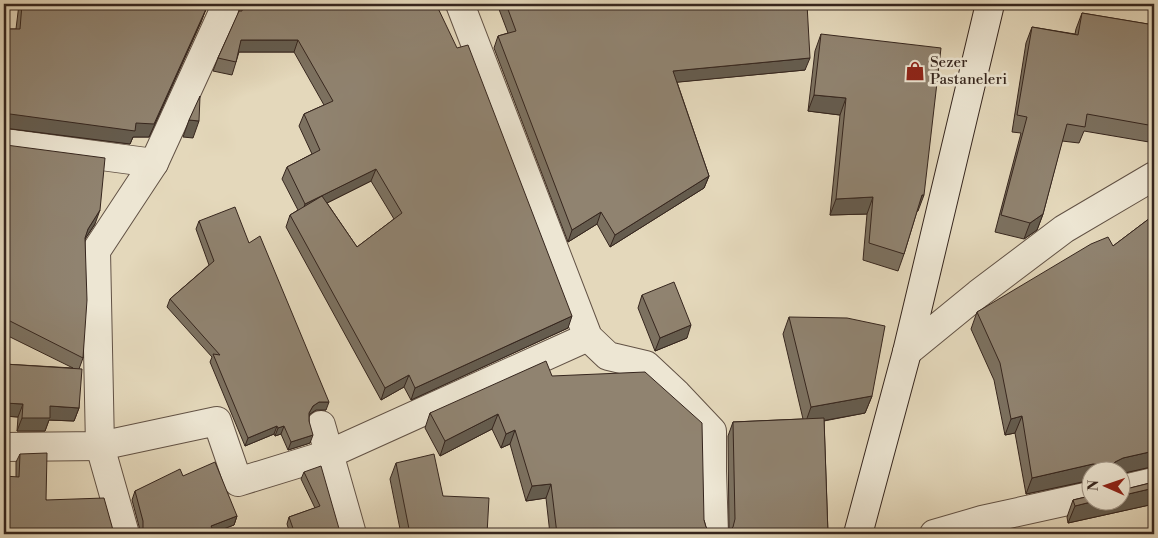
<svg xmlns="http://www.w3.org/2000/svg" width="1158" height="538" font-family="'Libre Bodoni',serif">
	<rect width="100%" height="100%" fill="#e4d8bb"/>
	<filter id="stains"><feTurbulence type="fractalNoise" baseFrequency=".004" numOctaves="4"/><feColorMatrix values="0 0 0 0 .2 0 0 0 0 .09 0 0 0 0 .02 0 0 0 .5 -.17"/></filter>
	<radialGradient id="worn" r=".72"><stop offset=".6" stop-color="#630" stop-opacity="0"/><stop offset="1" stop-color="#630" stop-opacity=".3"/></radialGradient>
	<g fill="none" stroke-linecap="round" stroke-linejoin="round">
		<defs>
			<g id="minor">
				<polyline points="460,4 588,337 608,356 646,365 677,394 712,431 712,471 714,534"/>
				<polyline points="321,425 352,534"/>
				<polyline points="4,447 100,446 217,421 238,482 329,454 588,337"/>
				<polyline points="1120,490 1154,482"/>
				<polyline points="125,534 100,446 96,251 154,163 224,10 225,4"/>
				<polyline points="934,534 982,520 1090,496"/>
			</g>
			<g id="tertiary">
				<polyline points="4,143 154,163"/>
				<polyline points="907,352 978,294 1064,229 1154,176"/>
			</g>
			<polyline id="secondary" points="858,534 907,352 990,4"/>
		</defs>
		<use href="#minor" stroke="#625245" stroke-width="30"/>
		<use href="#tertiary" stroke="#625245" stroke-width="30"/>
		<use href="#secondary" stroke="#36261e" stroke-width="30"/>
		<use href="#minor" stroke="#ede6d3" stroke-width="28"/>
		<use href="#tertiary" stroke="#ede6d3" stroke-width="28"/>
		<use href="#secondary" stroke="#ede6d3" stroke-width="28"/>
	</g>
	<g fill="#7c7160" stroke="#36261e" fill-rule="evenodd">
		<polygon points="19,4 160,4 160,7 206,9 201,22 149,137 133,137 130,144 4,128 4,29 16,29"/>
		<path d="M 240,4 L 436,4 L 568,328 L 411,400 L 404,387 L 381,400 L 286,227 L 290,215 L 298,210 L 282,179 L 287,167 L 312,154 L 299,126 L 304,114 L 324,105 L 294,52 L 239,52 L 236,62 L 232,75 L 213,71 L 218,58 L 239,13 ZM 371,181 L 394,219 L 357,247 L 327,203 Z"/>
		<polygon points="497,4 807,4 805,70 677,82 709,176 704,188 610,247 597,224 568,242 494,48 498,36 508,33"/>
		<polygon points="1082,13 1154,25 1154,127 1149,142 1084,131 1079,143 1062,141 1043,214 1037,230 1024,239 995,232 1021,133 1012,132 1026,43 1032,27 1075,34 1076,29"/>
		<polygon points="821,34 918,211 917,211 904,254 898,271 863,260 867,214 830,215 840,115 808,111 815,51"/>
		<polygon points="4,144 95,224 85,239 83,358 79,369 79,408 74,421 49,420 45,431 17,431 18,417 4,416 4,364 73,368 4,334"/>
		<polygon points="1154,215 1154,467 1151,467 1120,474 1120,470 1090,470 1087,481 1026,494 1015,433 1005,435 994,380 971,329 977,312 1113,246"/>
		<polygon points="199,221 249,243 326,410 316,410 310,414 309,416 310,443 288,450 281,434 275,436 274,434 245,446 210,362 212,357 167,307 170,299 209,265 196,229"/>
		<polygon points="642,295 687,338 655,351 638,308"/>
		<polygon points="789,317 872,396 865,413 824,421 828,534 727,533 729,531 728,436 733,422 803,419 783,334"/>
		<polygon points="552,376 704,520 706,527 712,533 717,534 550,534 546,498 526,501 510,444 501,448 492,429 440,456 425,428 430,413"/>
		<polygon points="20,454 46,500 113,530 4,534 16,477 16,462"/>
		<polygon points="396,463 443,496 487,534 401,534 390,479"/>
		<polygon points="304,472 340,532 341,534 290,534 287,524 289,517 315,508 301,479"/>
		<polygon points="183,476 237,516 234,525 214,532 140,534 140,530 132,500 135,491"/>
		<polygon points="1154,482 1154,504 1068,523 1067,517 1073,500 1122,488 1130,488"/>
	</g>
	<g fill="#655c4e" stroke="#36261e">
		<polygon points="206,9 201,22 149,137 133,137 130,144 4,128 4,115 10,114"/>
		<polygon points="241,40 298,40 294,52 237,52"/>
		<polygon points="810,58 805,70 669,83 673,71"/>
		<polygon points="814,95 846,98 840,115 808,111"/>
		<polygon points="189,120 199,121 193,138 183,137"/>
		<polygon points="376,169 371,181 301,216 305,204"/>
		<polygon points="709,176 704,188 610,247 615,235"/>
		<polygon points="922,195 924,195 918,211 916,211"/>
		<polygon points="873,197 867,214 830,215 836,199"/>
		<polygon points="100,210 95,224 83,242 88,229"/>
		<polygon points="601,212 597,224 568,242 572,230"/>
		<polygon points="1043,214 1037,230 1024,239 1030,223"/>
		<polygon points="572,316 568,328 411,400 415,388"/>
		<polygon points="691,325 687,338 655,351 660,338"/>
		<polygon points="409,375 404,387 381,400 385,388"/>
		<polygon points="872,396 865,413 805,424 811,407"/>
		<polygon points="319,402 329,402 326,410 316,410 310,414 306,421 309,413 313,406"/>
		<polygon points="4,403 23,404 18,417 4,416"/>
		<polygon points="50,406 79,408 74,421 49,420 45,431 17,431 22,418"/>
		<polygon points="498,414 492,429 440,456 445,441"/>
		<polygon points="1022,416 1015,433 1005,435 1011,419"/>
		<polygon points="277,426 274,434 245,446 248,438"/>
		<polygon points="284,426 281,434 275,436 278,428"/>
		<polygon points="515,430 510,444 501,448 506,434"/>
		<polygon points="313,435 310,443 288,450 291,442"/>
		<polygon points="1154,451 1154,467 1151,467 1120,474 1120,470 1111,470 1115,462 1123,458"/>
		<polygon points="1093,464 1101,465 1099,470 1090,470 1090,481 1087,481 1026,494 1032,478"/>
		<polygon points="551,484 546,498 526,501 532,486"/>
		<polygon points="1154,488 1154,504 1068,523 1075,506 1099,500 1120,500 1120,496"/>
		<polygon points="237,516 234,525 210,534 211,526"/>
	</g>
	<g fill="#908370" stroke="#36261e">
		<polygon points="22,4 160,4 160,7 206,9 154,124 136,123 135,131 10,114 4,115 4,29 20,29"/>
		<polygon points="243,4 436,4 457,48 468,45 572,316 415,388 409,375 385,388 290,215 322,196 357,247 402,213 376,169 305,204 287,167 320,150 304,114 333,101 298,40 241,40 236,62 218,58 239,11 242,11"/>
		<polygon points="506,4 807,4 810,58 673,71 709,176 615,235 601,212 572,230 498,36 516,31"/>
		<polygon points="1082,13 1154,25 1154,126 1087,114 1085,127 1067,124 1043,214 1030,223 1001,215 1027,117 1017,115 1032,27 1078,35"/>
		<polygon points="821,34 941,48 924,195 922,195 904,254 869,243 873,197 836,199 846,98 814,95"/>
		<polygon points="200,96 199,121 189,120"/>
		<polygon points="4,144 6,145 105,158 100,210 88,229 85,238 87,300 83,358 8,320 4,317"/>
		<polygon points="235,207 249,243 260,236 329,402 319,402 313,406 309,413 309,421 313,435 291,442 284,426 278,428 277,426 248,438 213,354 220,355 170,299 214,261 199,221"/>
		<polygon points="1154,215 1154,451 1123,458 1115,462 1111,468 1111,470 1108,470 1107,468 1101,465 1093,464 1032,478 1022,416 1011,419 1000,363 977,312 1091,244 1108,237 1113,246"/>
		<polygon points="674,282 691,325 660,338 642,295"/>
		<polygon points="789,317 847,318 885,326 872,396 811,407"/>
		<polygon points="546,361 552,376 645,372 702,423 704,520 706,527 712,533 717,534 557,534 551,484 532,486 515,430 506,434 498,414 445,441 430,413"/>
		<polygon points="4,364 82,369 79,408 50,406 50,418 22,418 23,404 4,403"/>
		<polygon points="824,418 828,534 723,534 727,533 733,527 735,519 733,422"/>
		<polygon points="47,453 46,500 104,498 113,530 116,534 4,534 4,476 19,477 20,454"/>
		<polygon points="434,454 443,496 489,498 487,534 410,534 396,463"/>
		<polygon points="215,462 237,516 211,526 215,534 140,534 143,529 143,521 135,491 180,469 183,476"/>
		<polygon points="321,466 340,532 341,534 295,534 289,517 320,506 304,472"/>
		<polygon points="1154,482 1154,488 1120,496 1120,487 1122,488 1130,488"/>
		<polygon points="1090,496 1090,500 1099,500 1075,506 1073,500"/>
	</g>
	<defs>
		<symbol id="shop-bare" viewBox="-9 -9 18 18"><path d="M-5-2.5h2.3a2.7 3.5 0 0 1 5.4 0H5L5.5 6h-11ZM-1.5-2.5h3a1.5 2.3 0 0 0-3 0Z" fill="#8f2418" stroke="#ede6d3" stroke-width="2.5" paint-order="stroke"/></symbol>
	</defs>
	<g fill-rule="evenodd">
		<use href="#shop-bare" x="901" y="57" width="28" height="28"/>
	</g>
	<g text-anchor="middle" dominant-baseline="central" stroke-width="5" stroke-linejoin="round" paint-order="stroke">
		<g font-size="15" fill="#36261e" stroke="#ede6d3" text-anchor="start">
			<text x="930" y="62">Sezer<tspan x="930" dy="17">Pastaneleri</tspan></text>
		</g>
	</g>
	<rect width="1158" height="538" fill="none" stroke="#e4d8bb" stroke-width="20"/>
	<rect x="5" y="5" width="1148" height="528" fill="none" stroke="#36261e" stroke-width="2.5"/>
	<rect x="10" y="10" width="1138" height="518" fill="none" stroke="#36261e"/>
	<g transform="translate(1106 486) rotate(272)"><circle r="24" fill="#ede6d3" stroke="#a4998b"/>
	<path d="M0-4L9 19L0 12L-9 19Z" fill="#8f2418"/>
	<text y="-8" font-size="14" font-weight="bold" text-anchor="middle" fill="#36261e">N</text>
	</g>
	<rect width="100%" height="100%" filter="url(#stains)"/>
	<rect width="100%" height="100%" fill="url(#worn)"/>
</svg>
